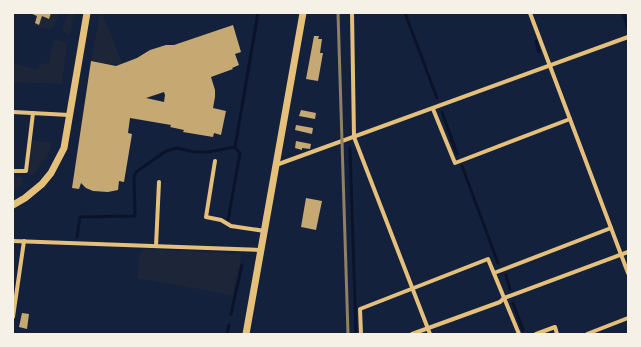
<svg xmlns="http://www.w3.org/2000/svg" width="641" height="347" font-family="'Varela Round',sans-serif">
	<rect width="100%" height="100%" fill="#14213d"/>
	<g fill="#1d2539">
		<path d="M 51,13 L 59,13 C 53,32 52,31 34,26 L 35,23 L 39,25 L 42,16 L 49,19 Z"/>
		<polygon points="68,13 74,13 70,34 64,32 62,29"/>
		<polygon points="100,13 102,13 122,63 116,65 91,61"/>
		<polygon points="54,39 67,43 62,84 13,82 13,63 38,70 40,63 48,64"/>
		<polygon points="33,140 52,143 47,156 33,175 29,175"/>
		<polygon points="13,177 21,177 23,184 13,191"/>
		<polygon points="145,249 242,254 232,295 137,278 140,253"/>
	</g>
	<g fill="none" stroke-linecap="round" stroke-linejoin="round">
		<g stroke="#0b132b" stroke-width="3">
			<polyline points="405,13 437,98"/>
			<polyline points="623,13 628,28"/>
			<polyline points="536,41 539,52"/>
			<polyline points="442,112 457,154"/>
			<polyline points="350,148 356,334"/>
			<polyline points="462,166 498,263"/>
			<polyline points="228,220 240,153 235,147"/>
			<polyline points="77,237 80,217 135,216 134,177 136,172 166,151 177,148 194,152 208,152 235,147 258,13"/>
			<polyline points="506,275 510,289"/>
			<polyline points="513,303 523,330"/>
			<polyline points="231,314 242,265"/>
			<polyline points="227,334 229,325"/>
		</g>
	</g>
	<g fill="#c6a872" fill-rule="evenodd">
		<polygon points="30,13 51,13 49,19 42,16 39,25 35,23 37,16"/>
		<path d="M 233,25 L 241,52 L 235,54 L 239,65 L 232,68 L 233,69 L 211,77 L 215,90 L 215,97 L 213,108 L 226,111 L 221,135 L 214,133 L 213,137 L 183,132 L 184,130 L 170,127 L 171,125 L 130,118 L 128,133 L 132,134 L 124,182 L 119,181 L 118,190 L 108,192 L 93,191 L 86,188 L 81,183 L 79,189 L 72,188 L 91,61 L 116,66 L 137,58 L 150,50 L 166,45 L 174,45 ZM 164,92 L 165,95 L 164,102 L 146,98 Z"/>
		<polygon points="314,36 319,36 318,39 322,39 320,53 323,53 318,81 306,79"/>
		<polygon points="301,110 316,113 315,119 299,116"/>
		<polygon points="296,125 313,128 312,134 295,130"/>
		<polygon points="296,141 311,144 310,149 302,148 302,150 295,148"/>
		<polygon points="306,198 322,201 316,230 301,227"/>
		<polygon points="22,313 29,314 27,329 19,327"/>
	</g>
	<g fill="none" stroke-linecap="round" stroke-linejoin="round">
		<g stroke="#e5c07b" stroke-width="4">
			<polyline points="352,13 354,137 430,334"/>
			<polyline points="530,13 628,273"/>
			<polyline points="433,109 455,163 570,119"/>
			<polyline points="13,112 69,115"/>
			<polyline points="215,161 206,217 221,220 231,226 265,231"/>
			<polyline points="276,165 628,37"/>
			<polyline points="13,171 26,171 33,113"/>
			<polyline points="13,241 261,250"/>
			<polyline points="156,246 159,182"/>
			<polyline points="494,273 611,228"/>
			<polyline points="13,317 24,241"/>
			<polyline points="361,334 360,309 488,259 519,334"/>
			<polyline points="412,334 500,302 504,298 628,252"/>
			<polyline points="536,334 555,327 557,334"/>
			<polyline points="587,334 628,318"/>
		</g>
		<g stroke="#e5c07b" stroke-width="7">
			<polyline points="13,205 25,198 42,184 51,173 64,148 87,13"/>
			<polyline points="246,334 303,13"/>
		</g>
		<polyline stroke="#918062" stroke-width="3" points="338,13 348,334"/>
	</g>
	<rect width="641" height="347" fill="none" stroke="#f6f1e7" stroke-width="28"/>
</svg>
